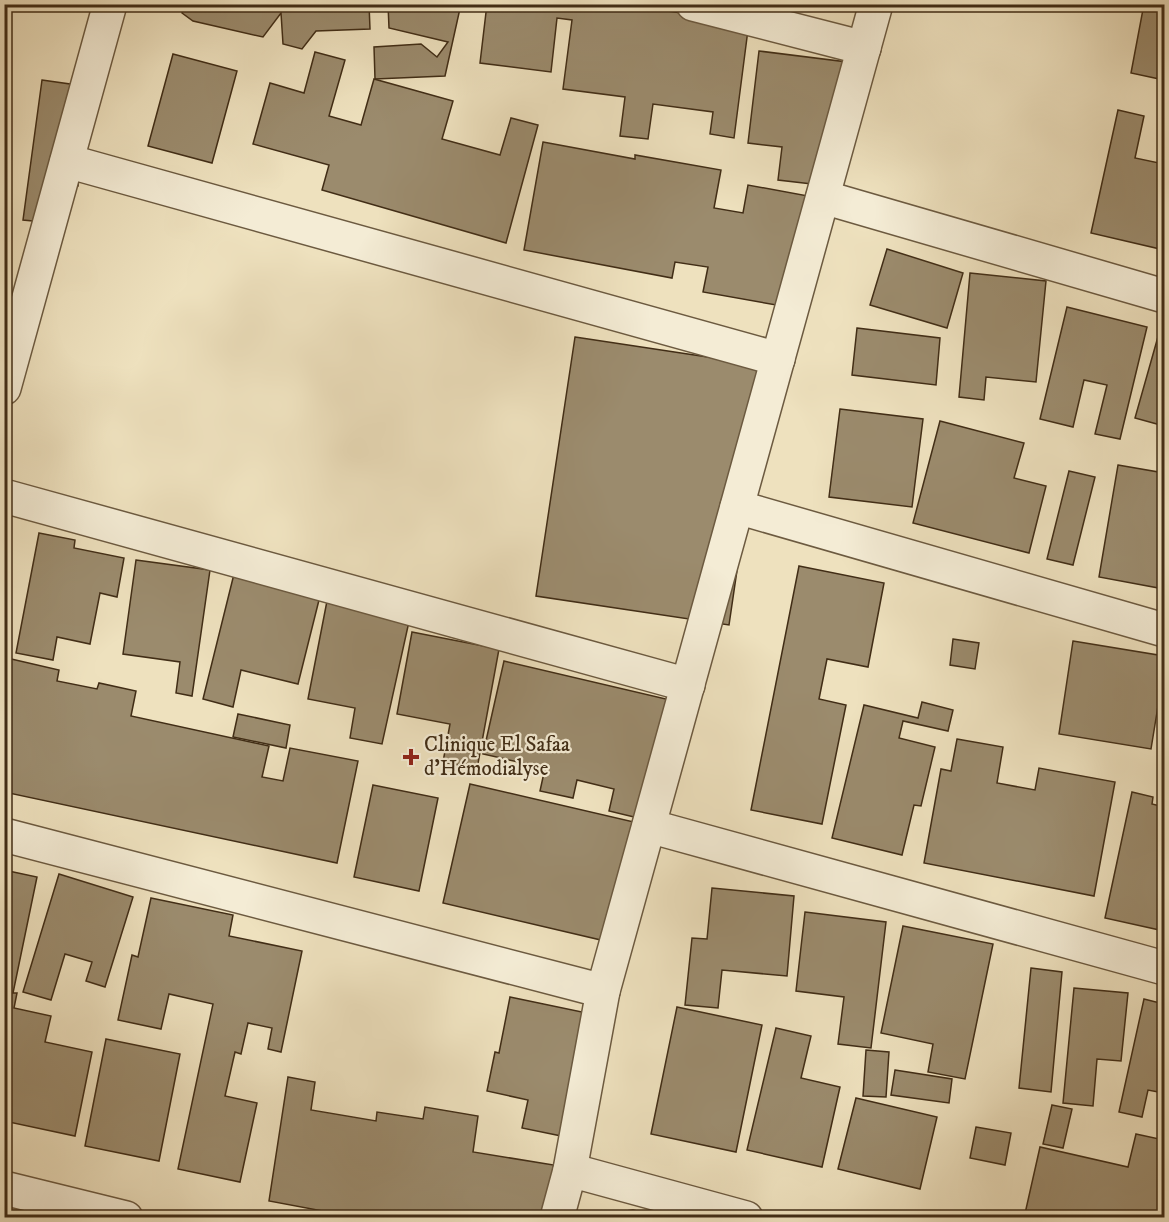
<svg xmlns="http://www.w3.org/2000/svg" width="1169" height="1222" font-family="'IM FELL DW Pica',serif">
	<rect width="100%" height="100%" fill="#eee1be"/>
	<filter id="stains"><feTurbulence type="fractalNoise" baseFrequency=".00333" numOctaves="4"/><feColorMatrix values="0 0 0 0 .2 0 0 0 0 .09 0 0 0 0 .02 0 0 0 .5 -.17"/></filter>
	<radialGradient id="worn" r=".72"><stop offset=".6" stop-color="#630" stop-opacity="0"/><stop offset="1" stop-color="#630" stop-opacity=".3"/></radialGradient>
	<g fill="#9b8b6d" stroke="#412d16" stroke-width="1.5">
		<polygon points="184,4 369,4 370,29 316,31 302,49 283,44 281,13 263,37 193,21 182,13"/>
		<polygon points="388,4 461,4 445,76 375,79 374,47 421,44 437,57 448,42 389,28"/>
		<polygon points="487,4 615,4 749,22 734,138 710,134 713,112 653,104 648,139 620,136 625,97 563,89 572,20 557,18 551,72 480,63"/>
		<polygon points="1144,4 1164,4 1164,80 1131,73"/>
		<polygon points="759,51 855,63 829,186 778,180 782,147 748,143"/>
		<polygon points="315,52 345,60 329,116 361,125 374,79 453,101 442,139 500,155 511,118 538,125 506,243 322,190 329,165 253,144 270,83 304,93"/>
		<polygon points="173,54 237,71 212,163 148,146"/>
		<polygon points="42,80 91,87 78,186 49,182 43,222 23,220"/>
		<polygon points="1118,110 1144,116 1135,158 1164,164 1164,230 1160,249 1091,233"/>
		<polygon points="543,142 635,159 635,155 721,170 714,208 743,213 748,185 819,198 799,309 703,292 708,267 675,262 672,278 524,250"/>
		<polygon points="887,249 963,273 947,328 870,305"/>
		<polygon points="970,273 1046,281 1036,382 986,377 984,400 959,397"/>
		<polygon points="1067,307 1147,327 1120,439 1095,434 1107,385 1084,380 1073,427 1040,419"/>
		<polygon points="1161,326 1164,327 1164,426 1135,418"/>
		<polygon points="857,328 940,338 936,385 852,375"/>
		<polygon points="575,337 767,366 729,625 536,596"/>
		<polygon points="840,409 923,419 912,507 829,497"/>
		<polygon points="940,421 1024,443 1014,478 1046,486 1029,553 913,523"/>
		<polygon points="1118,465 1164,473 1164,589 1099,577"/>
		<polygon points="1069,471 1095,477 1073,565 1047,559"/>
		<polygon points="39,533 75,540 74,548 124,558 117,597 100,593 90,644 57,637 53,660 16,653"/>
		<polygon points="136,560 210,570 192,696 176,693 180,662 123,654"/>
		<polygon points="799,566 884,583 868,667 827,659 819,699 846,705 822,824 751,810"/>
		<polygon points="234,574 320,596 298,684 241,670 233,707 203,699"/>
		<polygon points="327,601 410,617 382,744 350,738 355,708 308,699"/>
		<polygon points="412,632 499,649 477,769 443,762 450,724 397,714"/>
		<polygon points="953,639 979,643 975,669 950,665"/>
		<polygon points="1073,641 1164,656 1164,707 1158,706 1151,749 1059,734"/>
		<polygon points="7,658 59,670 57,681 97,689 99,683 136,691 131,716 269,746 262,777 283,781 290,748 358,761 337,863 4,792"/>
		<polygon points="504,661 683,703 655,822 609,811 614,789 577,780 573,798 540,791 545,768 483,754"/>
		<polygon points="922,702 953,710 948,731 903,721 899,738 935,747 921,806 914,805 902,855 832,838 864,705 918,718"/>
		<polygon points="238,714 290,725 286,748 233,737"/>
		<polygon points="957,739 1003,747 997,783 1035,790 1039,768 1115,782 1094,896 924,863 941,769 951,771"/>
		<polygon points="470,784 651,826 618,944 443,903"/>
		<polygon points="373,785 438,798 419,891 354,877"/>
		<polygon points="1132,792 1153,797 1152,804 1164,807 1164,931 1105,918"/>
		<polygon points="4,870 37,877 13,993 17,993 14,1008 51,1016 45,1042 92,1052 75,1136 4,1121"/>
		<polygon points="59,874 133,897 105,987 86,981 92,962 65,954 51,1000 23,992"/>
		<polygon points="712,888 794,896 787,976 722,970 718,1008 685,1005 692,938 707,939"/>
		<polygon points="151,898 233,915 229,936 302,951 281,1052 268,1049 272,1028 248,1023 241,1054 235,1052 225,1096 257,1103 240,1182 178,1169 213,1004 169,994 161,1029 118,1020 132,955 138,957"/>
		<polygon points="805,912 886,922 871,1048 838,1044 844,997 796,991"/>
		<polygon points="903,926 993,944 965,1079 928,1072 933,1044 881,1033"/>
		<polygon points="1031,968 1062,972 1051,1092 1019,1088"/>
		<polygon points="1074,988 1128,993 1121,1061 1097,1059 1093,1106 1063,1103"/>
		<polygon points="510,997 606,1017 581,1140 522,1128 528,1100 487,1091 495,1052 499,1053"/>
		<polygon points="1144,999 1164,1004 1164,1093 1148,1090 1142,1117 1119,1112"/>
		<polygon points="677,1007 762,1025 736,1152 651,1134"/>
		<polygon points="776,1028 811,1036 801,1078 840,1087 822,1167 747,1150"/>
		<polygon points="106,1039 180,1054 159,1161 85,1146"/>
		<polygon points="866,1050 889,1052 886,1097 863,1096"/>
		<polygon points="895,1070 952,1079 949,1103 891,1095"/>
		<polygon points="288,1077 315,1082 311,1110 376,1121 377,1112 423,1119 425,1107 478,1116 473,1152 560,1166 551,1218 360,1218 269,1201"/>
		<polygon points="856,1098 937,1117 920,1189 838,1169"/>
		<polygon points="1052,1105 1072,1109 1063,1148 1043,1144"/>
		<polygon points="976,1127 1011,1133 1005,1165 970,1158"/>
		<polygon points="1136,1134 1164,1140 1164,1218 1024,1218 1040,1147 1128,1167"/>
		<polygon points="4,1185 47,1194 42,1218 4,1218"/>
		<polygon points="633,1210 667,1218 624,1218 626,1211"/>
	</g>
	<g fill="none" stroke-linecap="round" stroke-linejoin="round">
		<defs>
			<g id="street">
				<polyline points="693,4 864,48"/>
				<polyline points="67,161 778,359"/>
				<polyline points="823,197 1164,296"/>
				<polyline points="4,388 110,4"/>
				<polyline points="4,496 688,685"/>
				<polyline points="737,507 1164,630"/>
				<polyline points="649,826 1164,968"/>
				<polyline points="4,835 603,991 876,4"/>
				<polyline points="570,1170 603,991"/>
				<polyline points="4,1188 126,1218"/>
				<polyline points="557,1218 570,1170 746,1218"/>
			</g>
		</defs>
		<use href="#street" stroke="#6c5a40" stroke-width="36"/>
		<use href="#street" stroke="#f4ecd5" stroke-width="33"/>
	</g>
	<path fill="#8f2418" stroke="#f4ecd5" stroke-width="2" d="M408 748h6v6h6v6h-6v6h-6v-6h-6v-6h6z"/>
	<g text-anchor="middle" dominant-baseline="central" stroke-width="4.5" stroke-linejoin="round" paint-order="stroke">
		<g font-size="21" fill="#412d16" stroke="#f4ecd5" text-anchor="start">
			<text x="424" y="745">Clinique El Safaa<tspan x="424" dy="24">d'Hémodialyse</tspan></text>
		</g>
	</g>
	<rect width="1169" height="1222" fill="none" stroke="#eee1be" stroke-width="24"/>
	<rect x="6" y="6" width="1157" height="1210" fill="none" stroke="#412d16" stroke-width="3"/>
	<rect x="12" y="12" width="1145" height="1198" fill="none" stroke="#412d16" stroke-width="1.5"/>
	<rect width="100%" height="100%" filter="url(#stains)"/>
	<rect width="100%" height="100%" fill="url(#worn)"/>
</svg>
